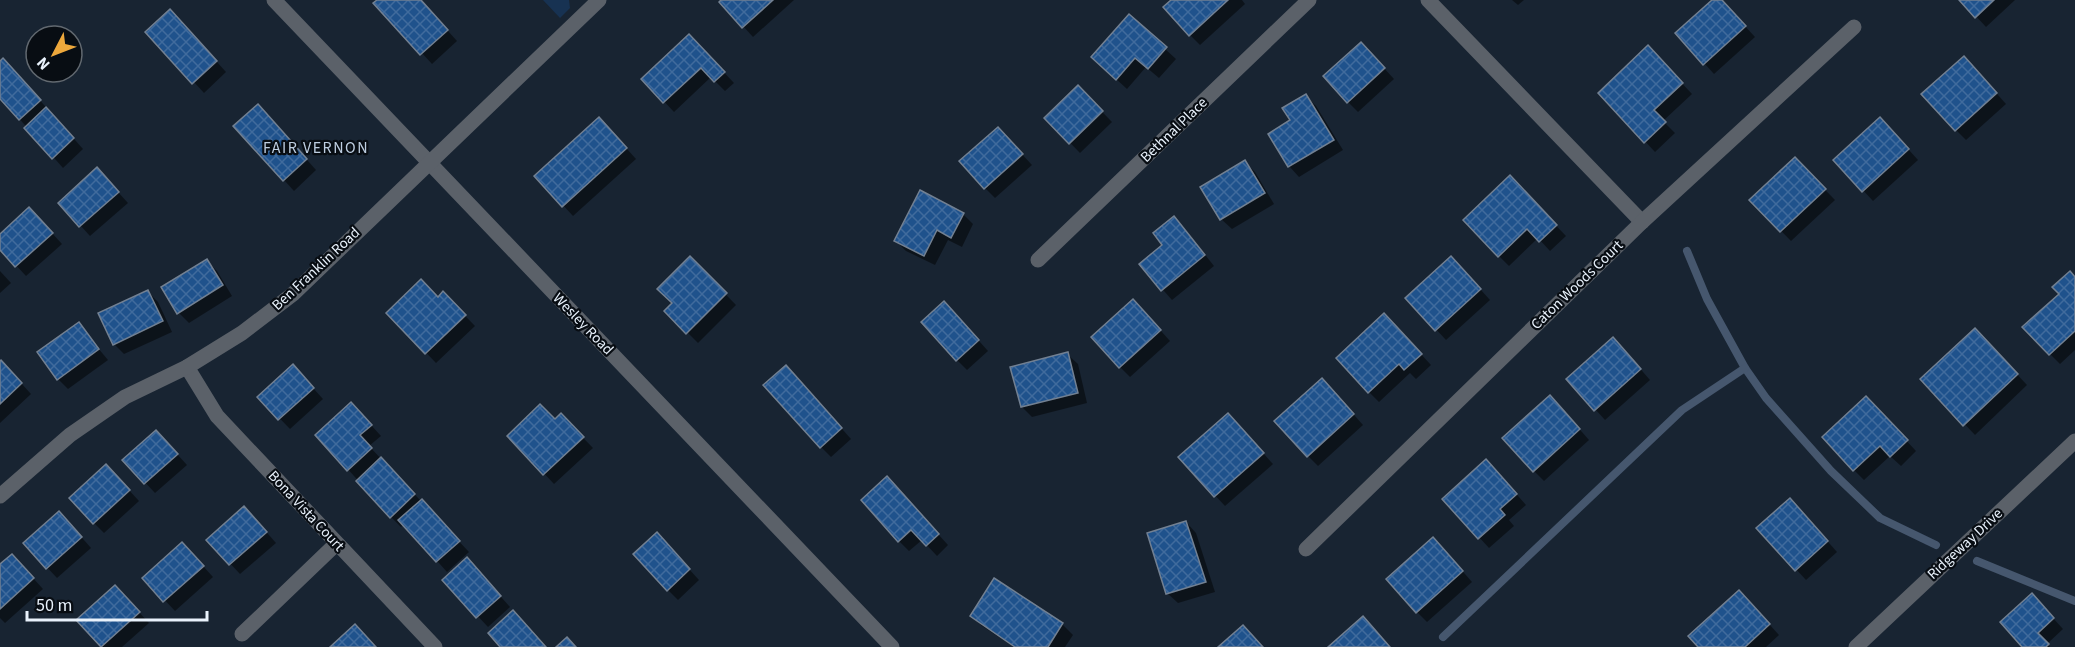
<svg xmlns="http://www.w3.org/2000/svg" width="2075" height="647" font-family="'Source Sans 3',sans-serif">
	<defs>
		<pattern id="building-cross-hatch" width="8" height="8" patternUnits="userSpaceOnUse" patternTransform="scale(1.5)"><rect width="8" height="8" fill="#1f528c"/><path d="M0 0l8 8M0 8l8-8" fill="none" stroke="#406b9d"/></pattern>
	</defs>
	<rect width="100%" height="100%" fill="#182432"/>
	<polygon fill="#173252" points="543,0 569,0 570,8 560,18"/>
	<g fill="#0007">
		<polygon points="379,0 420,0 457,41 432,64 376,3"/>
		<polygon points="723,0 794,0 753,37 721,2"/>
		<polygon points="1173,0 1242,0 1245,4 1200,45 1190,35"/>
		<polygon points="1512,0 1524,0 1518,5"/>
		<polygon points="1714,0 1721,0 1755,37 1714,74 1677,33"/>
		<polygon points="1961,0 2015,0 1986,27"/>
		<polygon points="1129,16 1176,59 1159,78 1146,67 1127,89 1103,67"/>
		<polygon points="180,21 226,72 204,93 148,32"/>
		<polygon points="699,46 734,83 725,91 711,77 674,112 643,79"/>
		<polygon points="1371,54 1394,79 1358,112 1348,102"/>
		<polygon points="1658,58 1692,94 1663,121 1675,133 1655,152 1600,93"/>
		<polygon points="0,63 13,70 83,149 63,168 0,97"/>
		<polygon points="1974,68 2006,104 1966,140 1956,130"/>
		<polygon points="1078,87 1112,122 1080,153 1046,118"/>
		<polygon points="1306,96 1316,106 1343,150 1299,177 1289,166 1270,134 1292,121"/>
		<polygon points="268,116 316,170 294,191 235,126"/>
		<polygon points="609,129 636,159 573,216 536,176"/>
		<polygon points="1890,129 1918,160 1873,201 1835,160"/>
		<polygon points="1008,139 1032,165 995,198 985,188"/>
		<polygon points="1795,159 1835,200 1791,241 1751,200"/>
		<polygon points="1245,162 1255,172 1274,204 1232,229 1221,219"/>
		<polygon points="107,180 128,203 90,236 60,203"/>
		<polygon points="1520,188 1566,236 1550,251 1538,238 1509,266 1499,256"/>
		<polygon points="963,214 973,224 962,247 948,240 935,265 906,251 896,241"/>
		<polygon points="39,219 62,244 26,276 0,248 0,236"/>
		<polygon points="1184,228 1214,266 1172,300 1141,265"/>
		<polygon points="690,258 736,305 698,343 666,311 674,303"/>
		<polygon points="207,261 217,271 232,296 189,323 179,313"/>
		<polygon points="1461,268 1490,300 1446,340 1407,298"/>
		<polygon points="0,271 11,283 0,293"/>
		<polygon points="2075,278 2075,350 2060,364 2050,354 2061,294"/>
		<polygon points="148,292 158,302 172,332 124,354 114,344"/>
		<polygon points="443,293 475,326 436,363 388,313 438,299"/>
		<polygon points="1143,311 1170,341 1130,377 1120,367"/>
		<polygon points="954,313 988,351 967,370 957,360"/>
		<polygon points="78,324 108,360 68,389 58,379"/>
		<polygon points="1394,325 1431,365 1416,379 1410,373 1379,402 1369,392"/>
		<polygon points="1985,340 2027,385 1975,435 1922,379"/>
		<polygon points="1623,349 1650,380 1605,420 1568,379"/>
		<polygon points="1067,354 1078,364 1087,403 1032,417 1022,407"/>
		<polygon points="0,363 11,372 31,394 0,423"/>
		<polygon points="303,377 323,399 290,429 259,397"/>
		<polygon points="796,377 851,439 831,457 821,447"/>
		<polygon points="1332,390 1363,425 1318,466 1308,456"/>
		<polygon points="1560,407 1589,440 1544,481 1534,471"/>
		<polygon points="1876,408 1916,451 1901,466 1890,456 1864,480 1854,470"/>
		<polygon points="361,414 381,436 369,446 469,552 447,572 404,524 401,527 391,517 317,435"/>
		<polygon points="561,415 593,448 554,484 509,436 555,421"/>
		<polygon points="1238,425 1273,464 1225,506 1180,458"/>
		<polygon points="166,442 187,465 155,493 124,460"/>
		<polygon points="1496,471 1526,505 1509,520 1514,526 1489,548 1444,499"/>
		<polygon points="116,476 139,501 104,533 94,523"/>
		<polygon points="897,489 948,545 937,556 922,540 909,551 899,541"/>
		<polygon points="1800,510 1837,552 1806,580 1758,528"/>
		<polygon points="254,518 276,543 240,574 208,540"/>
		<polygon points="1186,522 1196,533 1215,592 1178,603 1167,593"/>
		<polygon points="69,523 91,548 57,578 25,544"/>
		<polygon points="667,545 699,580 678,600 668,590"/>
		<polygon points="1443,549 1472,582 1427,622 1417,612"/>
		<polygon points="192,554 213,577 175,611 144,578"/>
		<polygon points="0,566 22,566 43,589 5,623 0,618"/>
		<polygon points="477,570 510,607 488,627 444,580"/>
		<polygon points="995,580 1063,625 1073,635 1065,647 1014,647 982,626 972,616"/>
		<polygon points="125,597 149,623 122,647 103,647 78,620"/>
		<polygon points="1749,602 1779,635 1766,647 1700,647"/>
		<polygon points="2042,606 2063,629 2047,644 2050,647 2024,647"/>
	</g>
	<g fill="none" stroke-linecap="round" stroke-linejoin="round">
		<g stroke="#46576e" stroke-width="8">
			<polyline points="1687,251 1707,299 1745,368 1766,398 1831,471 1880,518 1936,545"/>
			<polyline points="1977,561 2075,601"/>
			<polyline points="1443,637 1682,410 1745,368"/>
		</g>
	</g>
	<g fill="url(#building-cross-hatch)" stroke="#728092" stroke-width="1.5">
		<polygon points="377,0 421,0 448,30 420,55 373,3"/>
		<polygon points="721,0 773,0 742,28 719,2"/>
		<polygon points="1171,0 1228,0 1189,36 1163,7"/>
		<polygon points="1712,0 1722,0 1746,26 1703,65 1675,33"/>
		<polygon points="1959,0 1994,0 1975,18"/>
		<polygon points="170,9 217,61 192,84 145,32"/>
		<polygon points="1129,14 1167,47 1148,69 1135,58 1116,80 1091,57"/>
		<polygon points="689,34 725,72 714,82 701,68 663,103 641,79"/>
		<polygon points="1361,42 1385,68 1347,103 1323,76"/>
		<polygon points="1648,45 1683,83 1654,110 1666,122 1644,143 1598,93"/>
		<polygon points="1964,56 1997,93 1955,131 1921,94"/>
		<polygon points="3,58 41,100 19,120 0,99 0,61"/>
		<polygon points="1078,85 1103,111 1069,144 1044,118"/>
		<polygon points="1306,94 1334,140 1288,167 1268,134 1290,120 1282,108"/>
		<polygon points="258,104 307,159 283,181 233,126"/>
		<polygon points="46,107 74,138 52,159 24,128"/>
		<polygon points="599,117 627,148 562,207 534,176"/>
		<polygon points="1880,117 1909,149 1862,192 1833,160"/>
		<polygon points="998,127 1023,154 984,189 959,161"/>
		<polygon points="1795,157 1826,189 1780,232 1749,200"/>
		<polygon points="1245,160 1265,193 1220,220 1200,187"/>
		<polygon points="97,167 119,192 79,227 58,203"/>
		<polygon points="1510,175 1557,225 1539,242 1527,229 1498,257 1463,220"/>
		<polygon points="920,190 964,213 951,238 937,230 924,256 894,241"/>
		<polygon points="29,207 53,233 15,267 0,250 0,234"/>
		<polygon points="1174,216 1205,255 1161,291 1139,264 1162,245 1153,233"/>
		<polygon points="690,256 727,293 686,334 664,311 672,303 657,289"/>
		<polygon points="1451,256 1481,289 1435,331 1405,298"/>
		<polygon points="207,259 223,285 177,314 161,287"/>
		<polygon points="2070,271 2075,277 2075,331 2049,355 2022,327 2059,294 2052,287"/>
		<polygon points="421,279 438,297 443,291 466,315 425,354 386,313"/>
		<polygon points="148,290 163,321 113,345 98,313"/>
		<polygon points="1133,299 1161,330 1119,368 1091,337"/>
		<polygon points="944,301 979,340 956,361 921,322"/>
		<polygon points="1384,313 1422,354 1404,370 1399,364 1368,393 1336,358"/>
		<polygon points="79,322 99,349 57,380 37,352"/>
		<polygon points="1975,328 2018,374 1963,426 1920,379"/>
		<polygon points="1613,337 1641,369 1594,411 1566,379"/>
		<polygon points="1068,352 1078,393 1021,407 1010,367"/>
		<polygon points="1,360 22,383 0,404 0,361"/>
		<polygon points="293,364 314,388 278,420 257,397"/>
		<polygon points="786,365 842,428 820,448 763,385"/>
		<polygon points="1322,378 1354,414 1307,457 1274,421"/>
		<polygon points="1550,395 1580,429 1533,472 1502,438"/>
		<polygon points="1866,396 1908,440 1890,457 1880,446 1853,471 1822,437"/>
		<polygon points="351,402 372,425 360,435 372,448 347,471 315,435"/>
		<polygon points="540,404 555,419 561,413 584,437 543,475 507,436"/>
		<polygon points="1228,413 1264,453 1214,497 1178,457"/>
		<polygon points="156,430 178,454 144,484 122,460"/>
		<polygon points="381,457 415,494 390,518 356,481"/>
		<polygon points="1486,459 1517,494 1500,509 1505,515 1478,539 1442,499"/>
		<polygon points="106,464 130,490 93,524 69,498"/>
		<polygon points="887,476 939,534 926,546 911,530 898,542 861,500"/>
		<polygon points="1790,498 1828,541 1795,571 1756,528"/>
		<polygon points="422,499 460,541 436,562 398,520"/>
		<polygon points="244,506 267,532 229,565 206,540"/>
		<polygon points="59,511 82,537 46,569 23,543"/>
		<polygon points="1186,521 1206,582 1166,594 1147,533"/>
		<polygon points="657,532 690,569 667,591 633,554"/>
		<polygon points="1433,537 1463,571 1416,613 1386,579"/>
		<polygon points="182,542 204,566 163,602 142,578"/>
		<polygon points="12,554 34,578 0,609 0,564"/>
		<polygon points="467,557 501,596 476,618 442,580"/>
		<polygon points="994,578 1063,623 1048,647 1015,647 970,616"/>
		<polygon points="115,585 140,612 101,647 76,620"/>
		<polygon points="1739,590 1770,624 1745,647 1698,647 1688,636"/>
		<polygon points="2032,593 2054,618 2038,633 2049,644 2046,647 2022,647 2000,622"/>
		<polygon points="513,610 546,647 500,647 488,633"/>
		<polygon points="1363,616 1390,647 1328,647"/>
		<polygon points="355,624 376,647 330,647"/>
		<polygon points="1243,625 1263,647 1218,647"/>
		<polygon points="567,637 576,647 556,647"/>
	</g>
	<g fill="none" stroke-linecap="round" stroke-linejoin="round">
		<g stroke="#5b6169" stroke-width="15">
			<polyline points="274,0 892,647"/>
			<polyline points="1428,0 1642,222"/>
			<polyline points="1038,260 1309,0"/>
			<polyline points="187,367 217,416 435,647"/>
			<polyline points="0,496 70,435 125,397 187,367 242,333 293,294 599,0"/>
			<polyline points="1306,549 1642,222 1854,27"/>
			<polyline points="242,634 336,544"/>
			<polyline points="1856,647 2075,441"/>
		</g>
	</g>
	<g text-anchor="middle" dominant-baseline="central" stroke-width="4.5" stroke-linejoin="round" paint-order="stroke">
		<g font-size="15" fill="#e9f2fc" stroke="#080d13">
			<text transform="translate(1174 130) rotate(-44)">Bethnal Place</text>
			<text transform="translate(316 269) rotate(-43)">Ben Franklin Road</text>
			<text transform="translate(1577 285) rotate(-44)">Caton Woods Court</text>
			<text transform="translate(583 324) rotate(46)">Wesley Road</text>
			<text transform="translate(306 511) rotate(47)">Bona Vista Court</text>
			<text transform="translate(1965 544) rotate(-43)">Ridgeway Drive</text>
		</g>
		<g font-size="16" letter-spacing="1.5" fill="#becee1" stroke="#080d13">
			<text x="316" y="148">FAIR VERNON</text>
		</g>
	</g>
	<g transform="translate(54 54) rotate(228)"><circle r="28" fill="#080d13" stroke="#626970" stroke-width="1.5"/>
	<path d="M0-4.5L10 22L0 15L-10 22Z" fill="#eea83c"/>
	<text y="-9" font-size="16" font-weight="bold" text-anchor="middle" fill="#e9f2fc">N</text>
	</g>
	<path d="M27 611v9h180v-9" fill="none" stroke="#e9f2fc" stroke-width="3"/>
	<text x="36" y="611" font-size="18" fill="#e9f2fc" stroke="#080d13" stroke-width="4.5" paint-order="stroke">50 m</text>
</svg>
